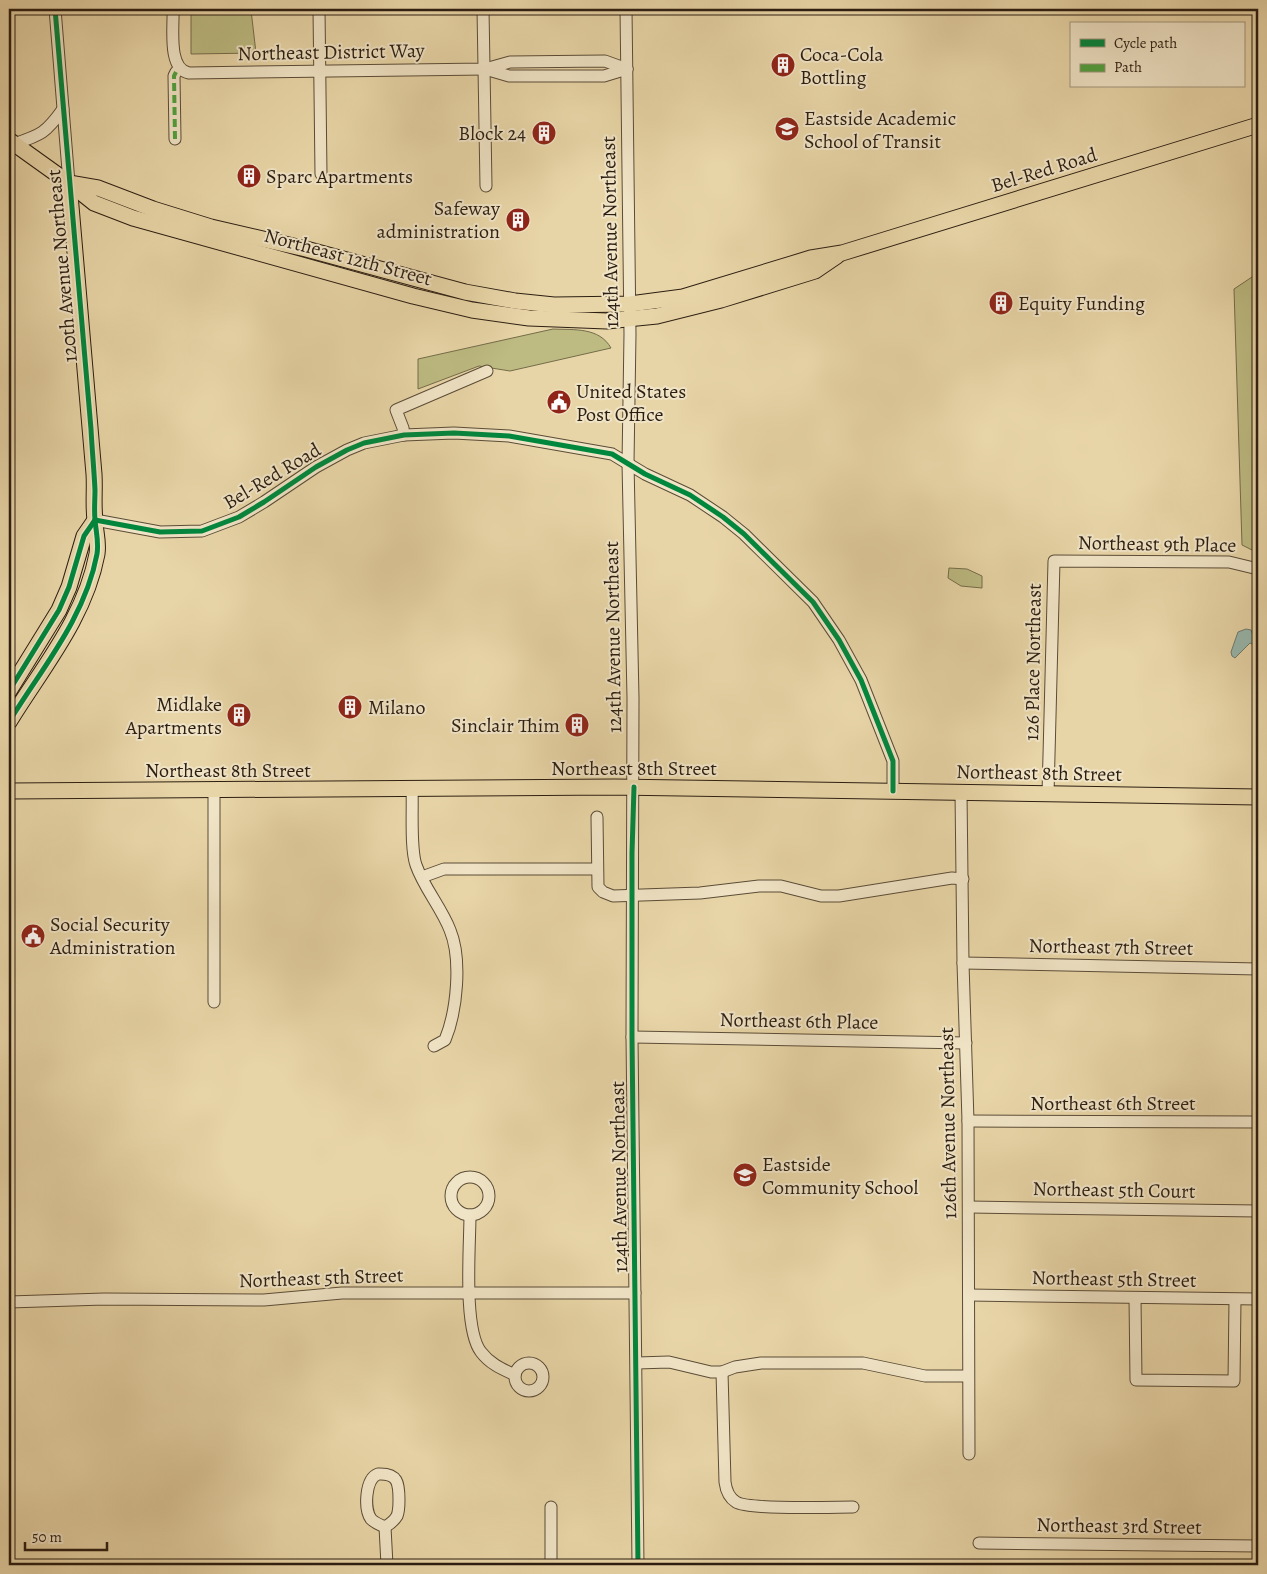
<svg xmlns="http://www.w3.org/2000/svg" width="1267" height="1574" font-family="Alegreya,serif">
	<rect width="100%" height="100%" fill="#e8d5a7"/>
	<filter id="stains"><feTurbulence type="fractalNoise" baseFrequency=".004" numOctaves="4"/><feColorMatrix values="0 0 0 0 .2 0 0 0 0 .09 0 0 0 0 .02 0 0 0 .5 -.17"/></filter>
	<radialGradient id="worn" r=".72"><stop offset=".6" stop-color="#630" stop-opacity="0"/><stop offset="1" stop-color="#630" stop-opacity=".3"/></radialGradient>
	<g fill="#bdbb82" stroke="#746c4a">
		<polygon points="191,9 246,9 247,11 251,10 256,53 191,54"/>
		<polygon points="1258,273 1258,553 1242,545 1234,289"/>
		<path d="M 553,329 C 574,330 599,327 611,348 L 510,371 L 479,366 L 418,389 L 418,359 Z"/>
		<polygon points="949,568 967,569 982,576 982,588 961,586 948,578"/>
	</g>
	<polygon fill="#98b8ae" stroke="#6d7a70" points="1246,629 1251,630 1254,639 1252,644 1250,643 1235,658 1232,656 1231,652 1238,632"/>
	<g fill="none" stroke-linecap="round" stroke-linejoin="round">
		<defs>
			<g id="minor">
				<polyline points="55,9 69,183"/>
				<path d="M 173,9 C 174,26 167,69 189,73 L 485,69 L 510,62 L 605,61 L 627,69"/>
				<polyline points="319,9 321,174"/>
				<polyline points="483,9 486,186"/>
				<polyline points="626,9 630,334 628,463 633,698 632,1037 638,1565"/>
				<polyline points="485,69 509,76 604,76 627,69"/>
				<polyline points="175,139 174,76 176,72"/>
				<path d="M 14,144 C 41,135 46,133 63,109"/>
				<polyline points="404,435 403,428 396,410 487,371"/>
				<polyline points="95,520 160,532 202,531 239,517 264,502 316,467 347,450 364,443 404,435 454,433 509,436 612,454 645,474 690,495 723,517 744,534 813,602 839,640 861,680 893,761 893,791"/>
				<path d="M 412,788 C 413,808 410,848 416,865 C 424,888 441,907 450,930 C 462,959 457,1011 445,1040 L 434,1046"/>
				<polyline points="961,792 963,963 968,1121 969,1454"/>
				<polyline points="1048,794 1054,561 1229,562 1258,569"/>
				<polyline points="597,817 598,887 603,892 613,896 700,893 759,886 781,886 821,896 839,896 952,878 963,879"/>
				<polyline points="422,877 444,869 597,869"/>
				<polyline points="963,963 1258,969"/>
				<polyline points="214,1002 214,790"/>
				<polyline points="632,1037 966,1043"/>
				<polyline points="968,1121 1258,1122"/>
				<circle cx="470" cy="1196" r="19"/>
				<polyline points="969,1207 1258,1211"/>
				<path d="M 470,1215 C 470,1246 463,1329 481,1352 C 490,1364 502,1369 515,1375"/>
				<polyline points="969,1295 1258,1299"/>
				<polyline points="1135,1298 1136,1380 1234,1381 1235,1300"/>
				<polyline points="9,1302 104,1299 264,1300 342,1293 635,1293"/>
				<polyline points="637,1363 669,1362 711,1372 722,1372 735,1367 761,1363 863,1363 925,1376 968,1376"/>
				<circle cx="529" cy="1377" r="14"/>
				<path d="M 722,1372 L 725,1482 C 726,1490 728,1497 736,1502 C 749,1510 833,1507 853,1507"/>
				<path d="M 378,1474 C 398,1473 399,1483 399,1500 C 399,1505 399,1511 397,1516 C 394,1521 390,1524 385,1527 C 380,1525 375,1523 371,1519 C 364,1509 365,1479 378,1474 Z"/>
				<polyline points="551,1507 551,1565"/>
				<polyline points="385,1527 387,1565"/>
				<polyline points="979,1543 1258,1546"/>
			</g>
			<g id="major">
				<polyline points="9,140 69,183 94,203 133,218 413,296 472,310 529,318 607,321 657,316 721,300 815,271 837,256"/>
				<polyline points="69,183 98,188 153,209 211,227 306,249 465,292 515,301 554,305 630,304 683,297 811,258 842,253 1258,125"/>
				<polyline points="9,691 59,610 69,587 84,536 95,520"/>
				<path d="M 9,722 C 42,668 85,618 97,554 C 99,541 95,532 95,520 C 93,505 95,489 94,474 L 69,183"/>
				<polyline points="9,791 615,787 1258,797"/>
			</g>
		</defs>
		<use href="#minor" stroke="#5b4c37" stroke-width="13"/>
		<use href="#major" stroke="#2c1e12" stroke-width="17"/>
		<use href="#minor" stroke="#f0e4c6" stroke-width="11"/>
		<use href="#major" stroke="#e8d5a7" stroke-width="15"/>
		<polyline stroke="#51a23f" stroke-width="4" stroke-dasharray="8 4" stroke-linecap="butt" points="175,139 174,76 176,72"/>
		<defs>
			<g id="cycleway">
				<polyline points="95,520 160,532 202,531 239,517 264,502 316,467 347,450 364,443 404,435 454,433 509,436 612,454 645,474 690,495 723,517 744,534 813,602 839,640 861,680 893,761 893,791"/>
				<polyline points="9,691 59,610 69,587 84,536 95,520"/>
				<path d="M 9,722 C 42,668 85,618 97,554 C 99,542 96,532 95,520 C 94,510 95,500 95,490 C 94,469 92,449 91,429 L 55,9"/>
				<polyline points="634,787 632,853 632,1037 638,1565"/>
			</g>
		</defs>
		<use href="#cycleway" stroke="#f0e4c6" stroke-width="8"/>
		<use href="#cycleway" stroke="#00873e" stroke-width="5"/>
	</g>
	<defs>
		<symbol id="building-disc" viewBox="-11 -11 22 22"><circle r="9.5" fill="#8f2418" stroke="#f0e4c6"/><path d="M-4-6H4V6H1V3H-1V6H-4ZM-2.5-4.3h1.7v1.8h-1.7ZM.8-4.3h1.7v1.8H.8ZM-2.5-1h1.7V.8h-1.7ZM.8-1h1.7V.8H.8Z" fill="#fff"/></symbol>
		<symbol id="school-disc" viewBox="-11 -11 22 22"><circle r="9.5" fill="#8f2418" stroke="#f0e4c6"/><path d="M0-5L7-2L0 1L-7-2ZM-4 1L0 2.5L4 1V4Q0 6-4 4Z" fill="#fff"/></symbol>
		<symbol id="civic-disc" viewBox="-11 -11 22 22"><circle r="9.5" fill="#8f2418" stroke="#f0e4c6"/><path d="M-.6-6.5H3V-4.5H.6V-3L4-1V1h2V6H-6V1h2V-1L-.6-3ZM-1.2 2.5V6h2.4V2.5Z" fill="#fff"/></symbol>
	</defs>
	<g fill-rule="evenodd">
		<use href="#building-disc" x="769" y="51" width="28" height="28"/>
		<use href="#school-disc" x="773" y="115" width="28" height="28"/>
		<use href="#building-disc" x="530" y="119" width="28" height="28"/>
		<use href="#building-disc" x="235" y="162" width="28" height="28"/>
		<use href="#building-disc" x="504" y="206" width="28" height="28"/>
		<use href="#building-disc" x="987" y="289" width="28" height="28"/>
		<use href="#civic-disc" x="545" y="388" width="28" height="28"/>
		<use href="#building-disc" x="336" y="693" width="28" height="28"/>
		<use href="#building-disc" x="225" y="701" width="28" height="28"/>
		<use href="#building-disc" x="563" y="711" width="28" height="28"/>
		<use href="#civic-disc" x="19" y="922" width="28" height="28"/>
		<use href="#school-disc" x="731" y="1161" width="28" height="28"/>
	</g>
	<g text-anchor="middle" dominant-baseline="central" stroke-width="4" stroke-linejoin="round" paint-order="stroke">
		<g font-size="20" fill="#2c1e12" stroke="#f0e4c6">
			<text transform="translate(331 52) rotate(-1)">Northeast District Way</text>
			<text transform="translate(1044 170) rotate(-17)">Bel-Red Road</text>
			<text transform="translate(610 232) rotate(-91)">124th Avenue Northeast</text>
			<text transform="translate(348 257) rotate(15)">Northeast 12th Street</text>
			<text transform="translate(62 266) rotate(-95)">120th Avenue Northeast</text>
			<text transform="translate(272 476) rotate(-31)">Bel-Red Road</text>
			<text transform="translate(1157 544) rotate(1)">Northeast 9th Place</text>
			<text transform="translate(613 637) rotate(-91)">124th Avenue Northeast</text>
			<text transform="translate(1033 662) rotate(-89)">126 Place Northeast</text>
			<text x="634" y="768">Northeast 8th Street</text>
			<text x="228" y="770">Northeast 8th Street</text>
			<text transform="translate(1039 773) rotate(1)">Northeast 8th Street</text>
			<text transform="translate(1111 947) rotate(1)">Northeast 7th Street</text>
			<text transform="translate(799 1021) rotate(1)">Northeast 6th Place</text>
			<text x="1113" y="1103">Northeast 6th Street</text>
			<text transform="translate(948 1123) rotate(-91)">126th Avenue Northeast</text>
			<text transform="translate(619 1177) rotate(-91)">124th Avenue Northeast</text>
			<text transform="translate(1114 1190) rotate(1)">Northeast 5th Court</text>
			<text transform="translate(321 1278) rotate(-2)">Northeast 5th Street</text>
			<text transform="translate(1114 1279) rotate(1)">Northeast 5th Street</text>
			<text transform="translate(1119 1526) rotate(1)">Northeast 3rd Street</text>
		</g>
		<g font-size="20" fill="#2c1e12" stroke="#f0e4c6" text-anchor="start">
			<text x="800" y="54">Coca-Cola<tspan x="800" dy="23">Bottling</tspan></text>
			<text x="804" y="118">Eastside Academic<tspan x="804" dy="23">School of Transit</tspan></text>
			<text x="526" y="133" text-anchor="end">Block 24</text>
			<text x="266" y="176">Sparc Apartments</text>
			<text x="500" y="208" text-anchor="end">Safeway<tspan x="500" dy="23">administration</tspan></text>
			<text x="1018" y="303">Equity Funding</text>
			<text x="576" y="391">United States<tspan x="576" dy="23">Post Office</tspan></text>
			<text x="222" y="704" text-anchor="end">Midlake<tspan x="222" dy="23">Apartments</tspan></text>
			<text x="368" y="707">Milano</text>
			<text x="560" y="725" text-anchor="end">Sinclair Thim</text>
			<text x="50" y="924">Social Security<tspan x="50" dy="23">Administration</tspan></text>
			<text x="762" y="1164">Eastside<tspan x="762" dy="23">Community School</tspan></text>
		</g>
	</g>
	<rect width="1267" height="1574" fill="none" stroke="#e8d5a7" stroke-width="30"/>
	<rect x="10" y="10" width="1247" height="1554" fill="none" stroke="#2c1e12" stroke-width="2.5"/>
	<rect x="15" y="15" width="1237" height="1544" fill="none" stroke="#2c1e12"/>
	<rect x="1070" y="22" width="175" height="65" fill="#f0e4c6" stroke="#a2957e"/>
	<rect x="1080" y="39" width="25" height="8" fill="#00873e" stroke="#a2957e"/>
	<text x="1114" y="48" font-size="15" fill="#2c1e12">Cycle path</text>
	<rect x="1080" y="64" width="25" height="8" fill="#51a23f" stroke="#a2957e"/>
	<text x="1114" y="72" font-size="15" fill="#2c1e12">Path</text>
	<path d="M25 1542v8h82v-8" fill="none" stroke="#2c1e12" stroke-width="2.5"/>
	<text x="32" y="1542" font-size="15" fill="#2c1e12" stroke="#f0e4c6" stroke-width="4" paint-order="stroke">50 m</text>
	<rect width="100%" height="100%" filter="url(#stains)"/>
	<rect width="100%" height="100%" fill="url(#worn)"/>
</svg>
